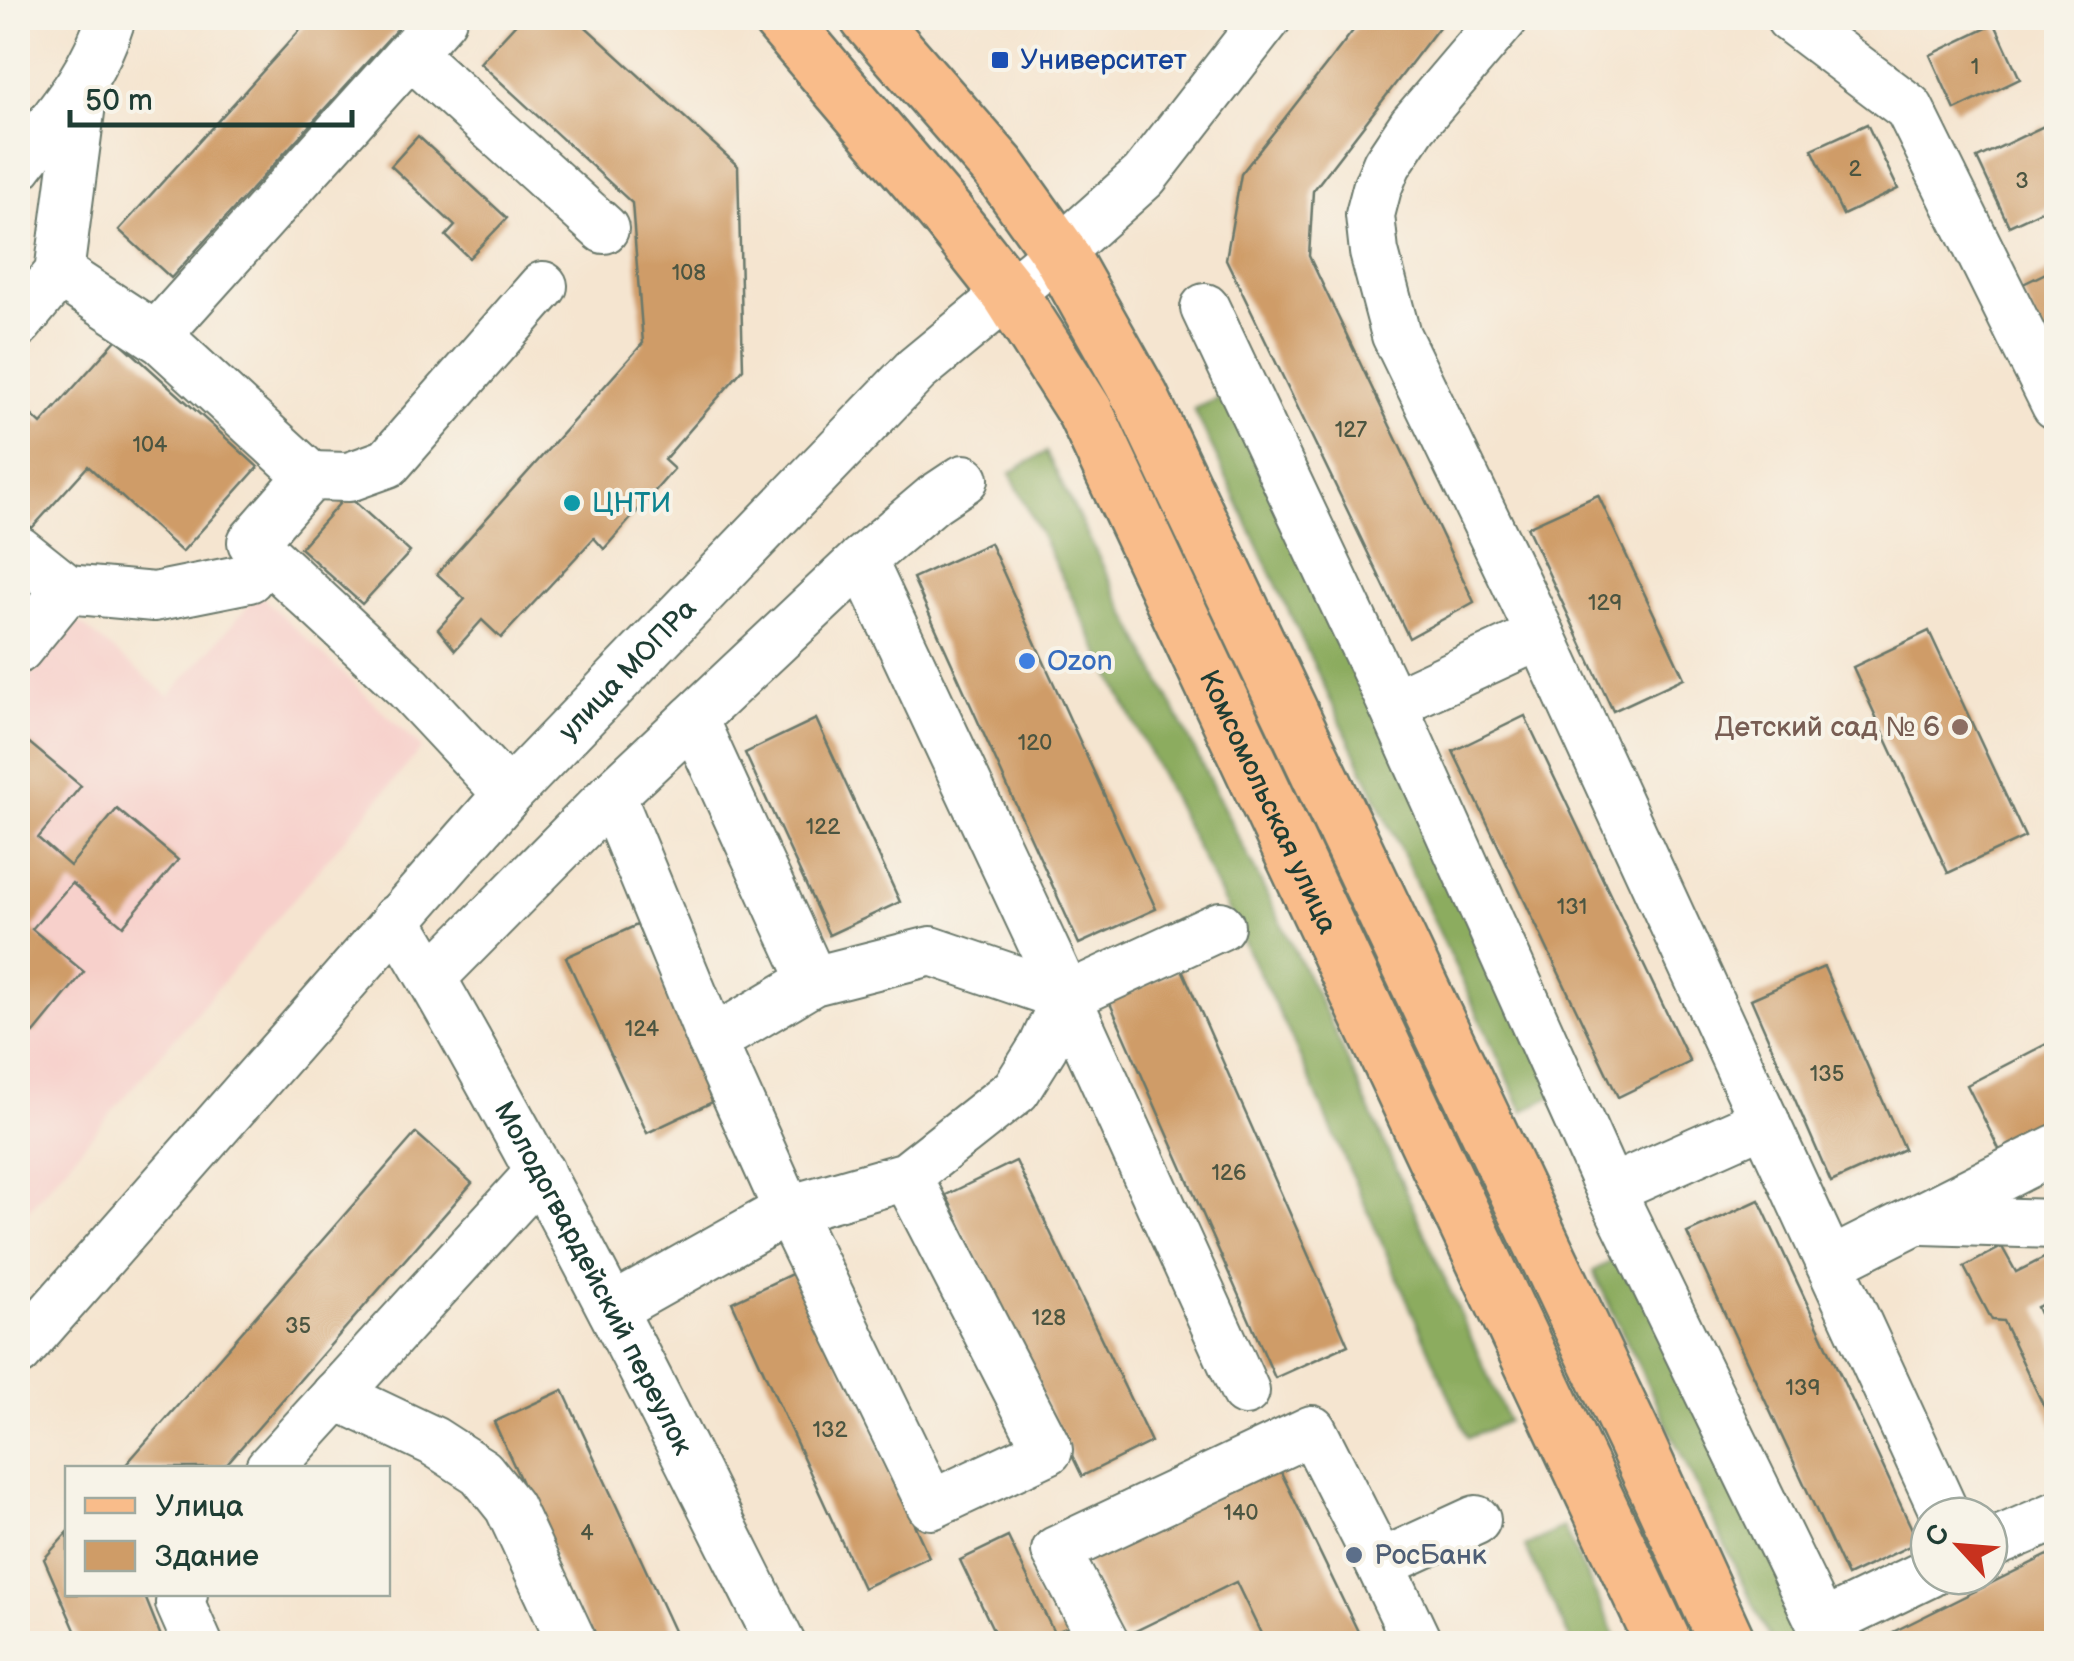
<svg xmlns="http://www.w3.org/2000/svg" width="2074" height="1661" font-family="'Balsamiq Sans',sans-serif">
	<rect width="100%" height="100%" fill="#f7f3e8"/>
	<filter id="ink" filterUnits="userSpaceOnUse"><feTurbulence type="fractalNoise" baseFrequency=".01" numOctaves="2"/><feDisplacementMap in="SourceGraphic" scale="20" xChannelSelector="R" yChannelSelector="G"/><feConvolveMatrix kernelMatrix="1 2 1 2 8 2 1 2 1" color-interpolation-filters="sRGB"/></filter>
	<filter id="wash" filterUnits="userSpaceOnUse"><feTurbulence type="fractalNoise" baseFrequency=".0048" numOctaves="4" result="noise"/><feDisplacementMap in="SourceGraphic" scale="40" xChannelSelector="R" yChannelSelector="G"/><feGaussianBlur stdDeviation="2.25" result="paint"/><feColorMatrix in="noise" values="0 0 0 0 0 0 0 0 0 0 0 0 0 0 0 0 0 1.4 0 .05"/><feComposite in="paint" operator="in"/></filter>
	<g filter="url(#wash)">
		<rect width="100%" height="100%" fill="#f5e5d0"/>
		<polygon fill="#f7d0cb" points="259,594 422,748 18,1222 18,691 76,620 169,696"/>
		<g fill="#8cac5f" stroke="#56744a" stroke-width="2.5">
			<polygon points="1224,396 1559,1093 1523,1111 1194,409"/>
			<polygon points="1046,452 1329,1019 1508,1421 1468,1438 1290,1035 1010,473"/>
			<polygon points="1627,1253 1813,1643 1772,1643 1593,1271"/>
			<polygon points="1563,1527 1619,1643 1572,1643 1525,1547"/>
		</g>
		<g id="blocks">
			<g fill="#cf9c67">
				<polygon points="311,18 407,18 171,278 119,230"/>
				<polygon points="521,18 576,18 738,166 743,369 664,460 674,469 604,549 594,538 501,638 482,620 455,650 438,629 465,599 437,574 643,343 632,203 480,63"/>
				<polygon points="1363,18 1446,18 1313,191 1309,256 1474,602 1409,638 1226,259 1241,174"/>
				<polygon points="1995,24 2020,79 1955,110 1930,55"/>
				<polygon points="1867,124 1898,189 1843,215 1812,149"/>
				<polygon points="2044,126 2056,153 2056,204 2009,226 1977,158"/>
				<polygon points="418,136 507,218 469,258 446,236 455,226 391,166"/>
				<polygon points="2056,268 2056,351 2051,353 2019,286"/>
				<polygon points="117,339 258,467 182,552 88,466 32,528 18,515 18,415 24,408 41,424"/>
				<polygon points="347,495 410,552 362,604 300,548"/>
				<polygon points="1598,495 1684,678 1613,711 1527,527"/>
				<polygon points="990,543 1156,909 1079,944 913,578"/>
				<polygon points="1929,631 2025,837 1948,873 1853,667"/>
				<polygon points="1525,716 1690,1062 1618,1097 1453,751"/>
				<polygon points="816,719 900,902 829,935 745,753"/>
				<polygon points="21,736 81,786 38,838 70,866 117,809 178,860 123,926 72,883 32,929 84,972 34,1033 18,1019 18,741"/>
				<polygon points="637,925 717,1100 647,1133 566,957"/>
				<polygon points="1824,967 1904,1149 1831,1182 1751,999"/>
				<polygon points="1182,969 1348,1345 1275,1378 1109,1001"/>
				<polygon points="2056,1039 2056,1127 2002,1155 1967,1085"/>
				<polygon points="416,1133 472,1183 223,1468 123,1468"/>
				<polygon points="1016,1161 1151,1442 1082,1476 946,1195"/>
				<polygon points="1759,1200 1918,1542 1847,1576 1687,1233"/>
				<polygon points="2002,1247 2016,1272 2056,1252 2056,1298 2037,1307 2056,1349 2056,1432 2003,1321 1992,1320 1964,1267"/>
				<polygon points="798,1271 929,1557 863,1588 732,1302"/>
				<polygon points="563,1390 680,1644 596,1644 494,1422"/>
				<polygon points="1278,1466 1364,1644 1266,1644 1236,1582 1123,1637 1086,1560"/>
				<polygon points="68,1532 68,1594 144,1594 164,1644 81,1644 44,1559"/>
				<polygon points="1008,1537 1054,1633 1080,1622 1091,1644 1000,1644 960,1560"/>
				<polygon points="2056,1551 2056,1641 2051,1644 1899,1644 1893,1632"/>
			</g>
		</g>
	</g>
	<g filter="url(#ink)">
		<use href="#blocks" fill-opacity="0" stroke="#6a786b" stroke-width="2.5"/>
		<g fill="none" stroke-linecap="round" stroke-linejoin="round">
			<defs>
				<g id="minor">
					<polyline points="1790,18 1909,108 2056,405"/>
					<polyline points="411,54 604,229"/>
					<path d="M 18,166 C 56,117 93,78 111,18"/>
					<polyline points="59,273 163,341 310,476 252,542 409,688 508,794"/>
					<polyline points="1205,308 1392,704 1605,1179 1831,1644"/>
					<polyline points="18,323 59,273 84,81"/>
					<polyline points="156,336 442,18"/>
					<polyline points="310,476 349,477 388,463 543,286"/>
					<polyline points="18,550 67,589 154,597 249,578"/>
					<polyline points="862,560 1047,954 1245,1391"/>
					<polyline points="1541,635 1946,1516"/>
					<polyline points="18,649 67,589"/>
					<polyline points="1392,704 1541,635 1396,335 1374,252 1370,215 1377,188 1387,164 1413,125 1504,18"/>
					<polyline points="693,719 813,981"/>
					<polyline points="611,796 712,1041 788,1210 931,1505 1048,1450 907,1176"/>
					<path id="s1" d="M 396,919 C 436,983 472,1050 509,1117 C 605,1290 692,1467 781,1644"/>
					<polyline points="432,977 611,796 862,560 934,499 964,479"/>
					<polyline points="712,1041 813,981 931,951 1066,997"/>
					<polyline points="1610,1190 1765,1121"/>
					<polyline points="1923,1220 2056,1224"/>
					<polyline points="1830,1263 2056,1149"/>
					<polyline points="612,1309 788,1210 907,1176 1016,1090 1043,1047 1066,997 1220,926"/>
					<path id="s2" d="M 18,1352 L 508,794 L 916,370 L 1059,252 L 1144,176 L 1267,18"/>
					<polyline points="336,1395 433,1441 481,1472 509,1507 573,1644"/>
					<polyline points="270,1468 540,1172"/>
					<polyline points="1989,1545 2056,1516"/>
					<polyline points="1380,1564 1476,1520"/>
					<polyline points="183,1594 180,1603 198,1644"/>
					<polyline points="1822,1625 1929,1573"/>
					<polyline points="1105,1644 1056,1551 1312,1430 1380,1564 1418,1644"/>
				</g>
				<g id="major">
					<path id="s3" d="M 780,18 L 945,212 L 1010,294 L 1085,412 L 1664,1644"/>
					<polyline points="868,18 999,168 1059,252 1141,398 1635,1440 1728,1644"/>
				</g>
			</defs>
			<use href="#minor" stroke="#6a786b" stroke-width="52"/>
			<use href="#major" stroke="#6a786b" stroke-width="60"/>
			<use href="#minor" stroke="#fff" stroke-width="48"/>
			<use href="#major" stroke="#f9bc8a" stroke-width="55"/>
		</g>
	</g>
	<rect fill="#1a4fb4" stroke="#f7f3e8" stroke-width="4" x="990" y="50" width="20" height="20" rx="5"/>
	<circle fill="#0f9aa8" stroke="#f7f3e8" stroke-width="4" cx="572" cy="503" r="10"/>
	<circle fill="#3f7fe0" stroke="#f7f3e8" stroke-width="4" cx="1027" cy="661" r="10"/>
	<circle fill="#8d6e63" stroke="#f7f3e8" stroke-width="4" cx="1960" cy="727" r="10"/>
	<circle fill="#5c6f8a" stroke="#f7f3e8" stroke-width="4" cx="1354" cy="1555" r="10"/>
	<g text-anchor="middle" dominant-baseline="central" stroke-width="8" stroke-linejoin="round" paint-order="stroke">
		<g font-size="22" fill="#4b5541">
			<text x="1975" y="67">1</text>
			<text x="1855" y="169">2</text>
			<text x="2022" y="181">3</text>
			<text x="689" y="273">108</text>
			<text x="1351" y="430">127</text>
			<text x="150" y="445">104</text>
			<text x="1605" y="603">129</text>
			<text x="1035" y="743">120</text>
			<text x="823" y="827">122</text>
			<text x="1572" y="907">131</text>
			<text x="642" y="1029">124</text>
			<text x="1827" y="1074">135</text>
			<text x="1229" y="1173">126</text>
			<text x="1049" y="1318">128</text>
			<text x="298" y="1326">35</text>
			<text x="1803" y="1388">139</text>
			<text x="830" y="1430">132</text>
			<text x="1241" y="1513">140</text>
			<text x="587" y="1533">4</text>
		</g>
		<g font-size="28" fill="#164399" stroke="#f7f3e8" text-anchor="start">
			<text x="1020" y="60">Университет</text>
		</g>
		<g font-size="28" fill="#0d838f" stroke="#f7f3e8" text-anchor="start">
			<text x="592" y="503">ЦНТИ</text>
		</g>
		<g font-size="28" fill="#366cbe" stroke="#f7f3e8" text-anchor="start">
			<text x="1047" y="661">Ozon</text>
		</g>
		<g font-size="28" fill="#1f3d34" stroke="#f7f3e8">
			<text stroke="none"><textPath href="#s2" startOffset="915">улица МОПРа</textPath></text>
			<text stroke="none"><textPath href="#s3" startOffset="930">Комсомольская улица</textPath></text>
			<text stroke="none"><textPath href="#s1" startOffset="410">Молодогвардейский переулок</textPath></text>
		</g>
		<g font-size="28" fill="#785e54" stroke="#f7f3e8" text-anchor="end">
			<text x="1940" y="727">Детский сад № 6</text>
		</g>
		<g font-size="28" fill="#4e5e75" stroke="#f7f3e8" text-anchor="start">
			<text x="1374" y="1555">РосБанк</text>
		</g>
	</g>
	<rect width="2074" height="1661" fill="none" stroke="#f7f3e8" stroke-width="60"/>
	<rect x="65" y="1466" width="325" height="130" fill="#f7f3e8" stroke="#a1aaa0" stroke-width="2.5"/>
	<rect x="85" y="1498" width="50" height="15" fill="#f9bc8a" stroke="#a1aaa0" stroke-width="2.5"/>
	<text x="155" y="1516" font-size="30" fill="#1f3d34">Улица</text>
	<rect x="85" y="1541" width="50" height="30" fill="#cf9c67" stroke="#a1aaa0" stroke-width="2.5"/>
	<text x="155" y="1566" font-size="30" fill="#1f3d34">Здание</text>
	<g transform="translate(1959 1546) rotate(296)"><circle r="48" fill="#f7f3e8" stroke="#a1aaa0" stroke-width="2.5"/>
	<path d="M0-8L18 38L0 25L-18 38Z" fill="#c8321e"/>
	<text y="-15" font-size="28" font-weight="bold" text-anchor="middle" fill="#1f3d34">С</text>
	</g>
	<path d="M70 110v15h282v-15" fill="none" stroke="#1f3d34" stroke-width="5"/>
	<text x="85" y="110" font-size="30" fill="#1f3d34" stroke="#f7f3e8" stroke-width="8" paint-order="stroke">50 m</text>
</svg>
